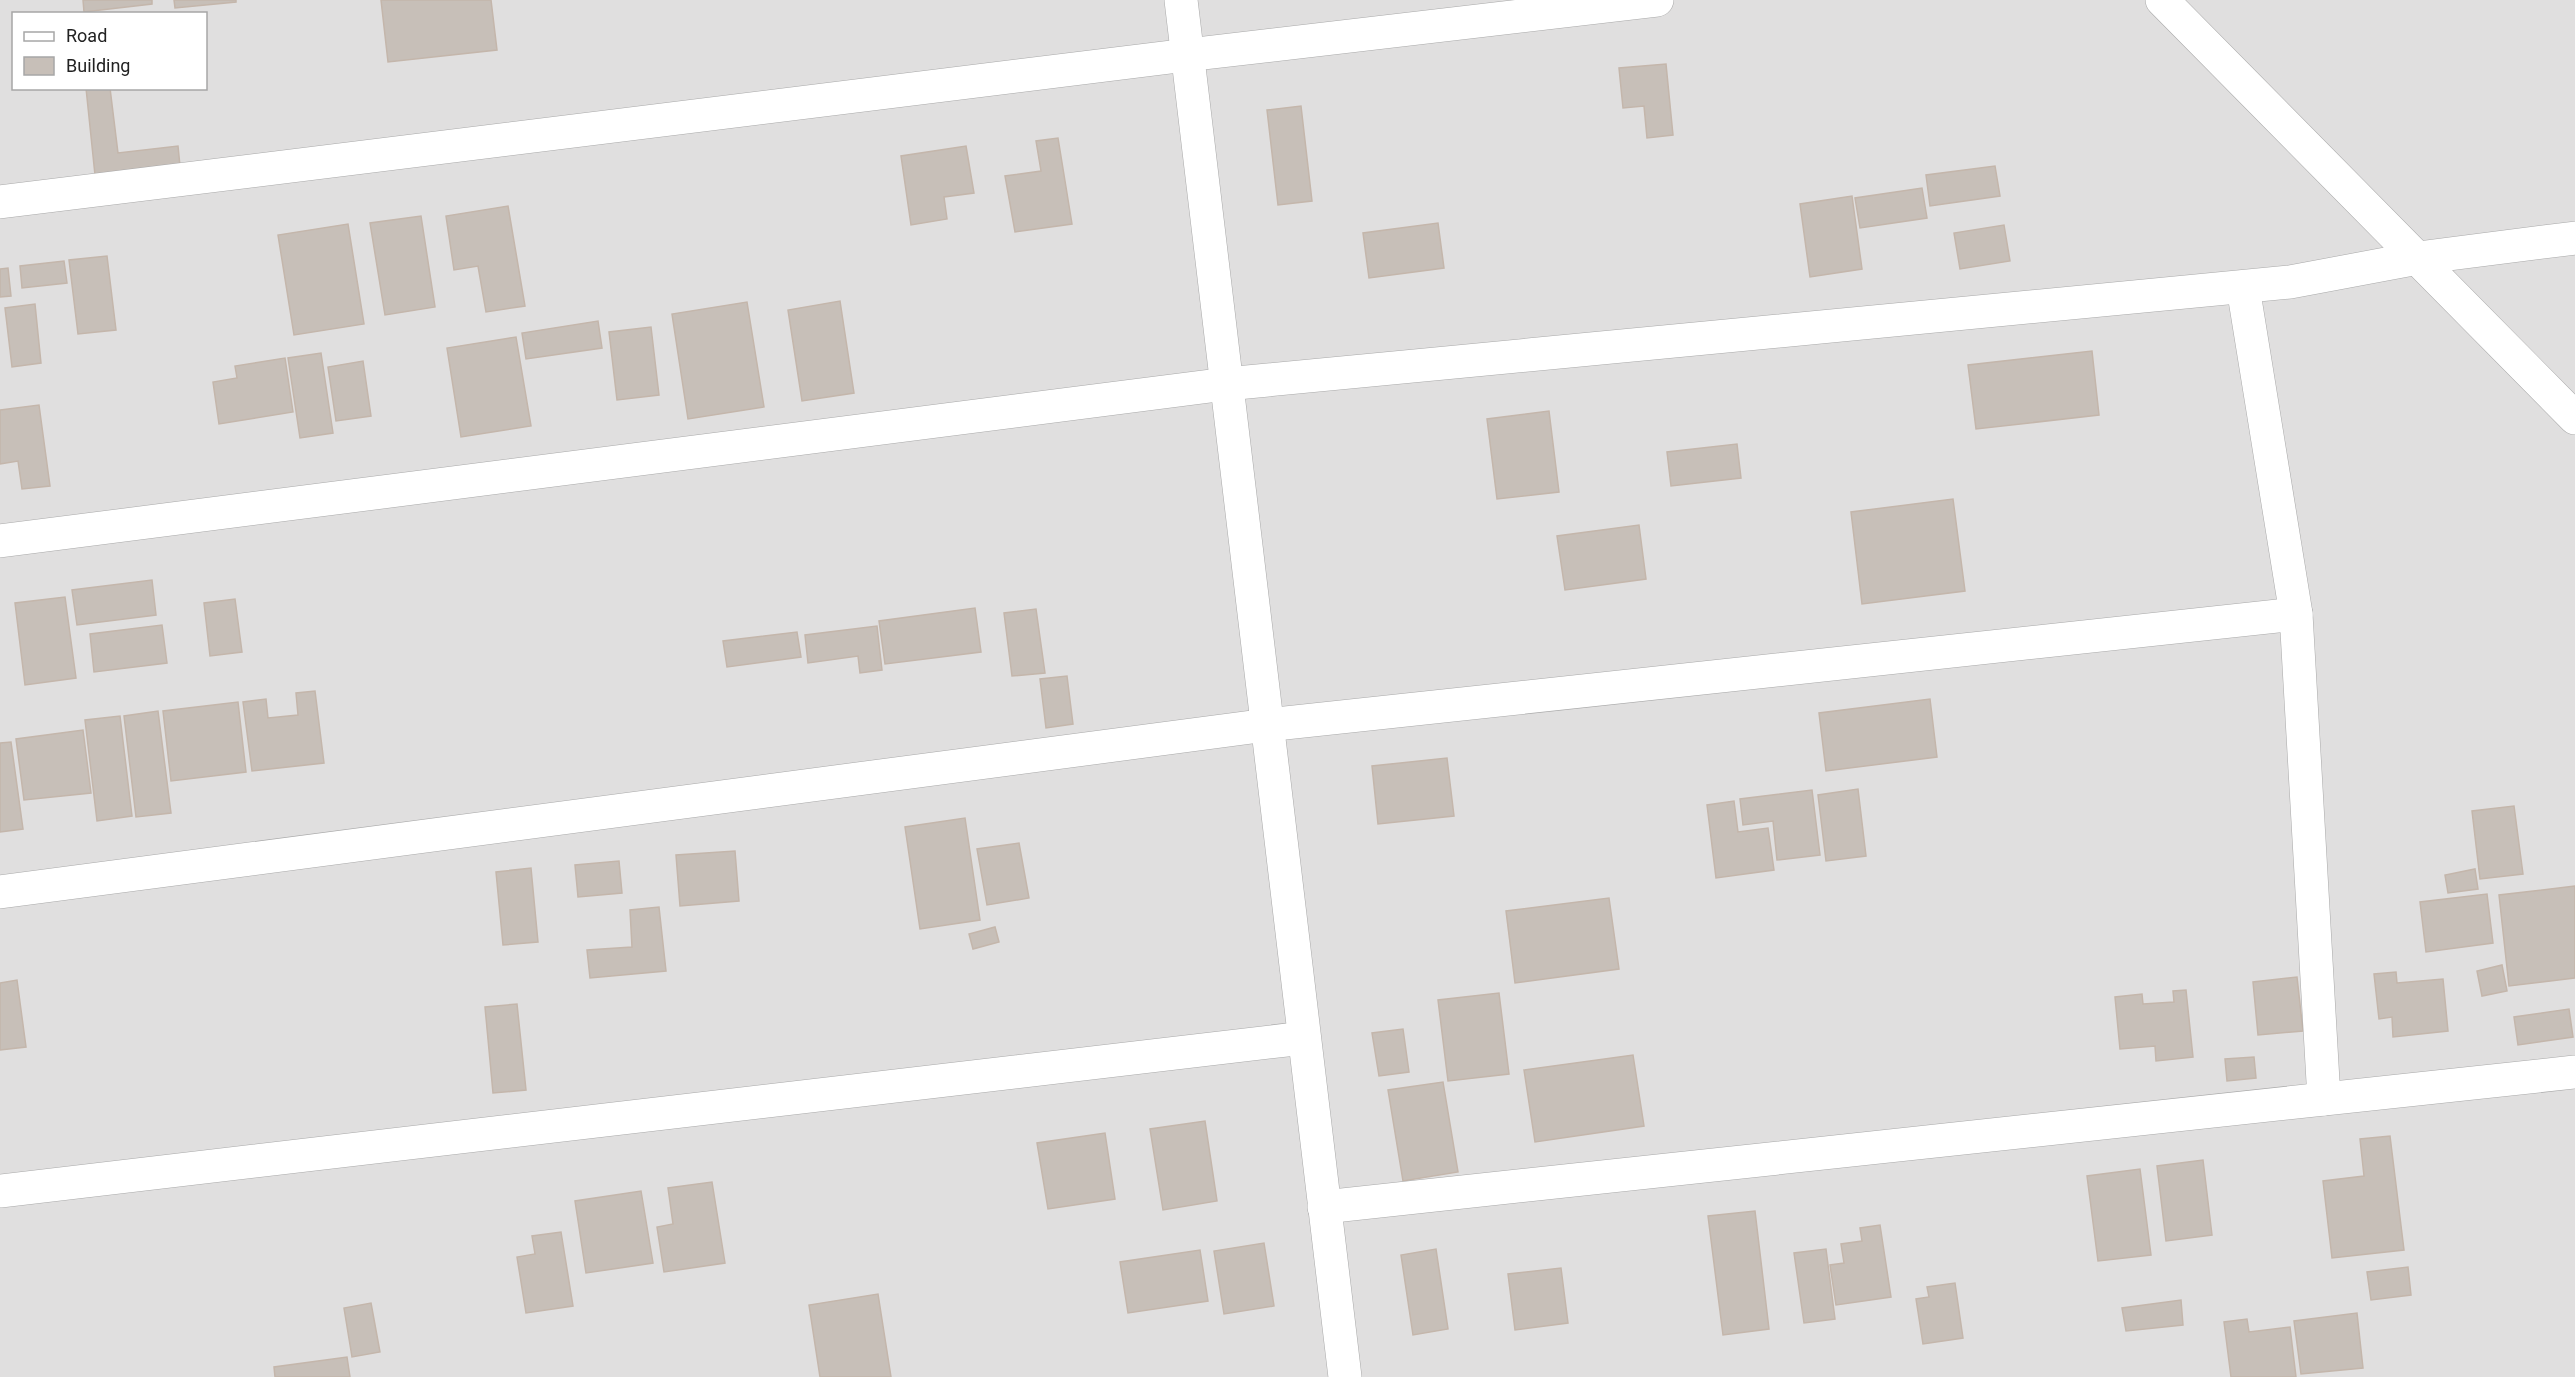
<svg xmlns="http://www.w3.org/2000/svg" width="2575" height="1377" font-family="Roboto,sans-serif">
	<rect width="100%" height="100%" fill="#f2efe9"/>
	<path fill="#e0dfdf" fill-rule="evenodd" d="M 0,0 L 2575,0 L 2575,1377 L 0,1377 ZM 14,14 L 206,14 L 206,88 L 14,88 Z"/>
	<g fill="#c7bfb8" stroke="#c4b6ab" stroke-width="1.5">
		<polygon points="83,0 152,0 152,4 84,12"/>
		<polygon points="174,0 236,0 236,2 175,8"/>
		<polygon points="381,0 491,0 497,50 388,62"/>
		<polygon points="1666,64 1673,135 1647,138 1644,106 1623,108 1619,68"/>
		<polygon points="86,88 110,88 118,153 178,146 180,166 95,175"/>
		<polygon points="1301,106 1312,201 1278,205 1267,110"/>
		<polygon points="1058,138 1072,224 1015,232 1005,176 1041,171 1036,141"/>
		<polygon points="966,146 974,193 944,197 947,219 911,225 901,156"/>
		<polygon points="1995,166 2000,196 1930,206 1926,175"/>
		<polygon points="1922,188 1927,218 1860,228 1855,198"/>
		<polygon points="1852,196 1862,269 1810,277 1800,204"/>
		<polygon points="508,206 525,306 486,312 478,266 454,270 446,216"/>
		<polygon points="421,216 435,307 385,315 370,223"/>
		<polygon points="1438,223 1444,268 1369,278 1363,233"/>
		<polygon points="348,224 364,324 294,335 278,235"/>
		<polygon points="2004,225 2010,261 1960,269 1954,233"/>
		<polygon points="107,256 116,330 78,334 69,260"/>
		<polygon points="64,261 67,283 22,288 20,266"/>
		<polygon points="8,268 11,296 0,297 0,269"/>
		<polygon points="840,301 854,393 802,401 788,310"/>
		<polygon points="747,302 764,407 688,419 672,314"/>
		<polygon points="35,304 41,363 12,367 5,308"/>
		<polygon points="598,321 602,348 526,359 522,333"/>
		<polygon points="651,327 659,395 617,400 609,332"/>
		<polygon points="516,337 531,426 461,437 447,348"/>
		<polygon points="2092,351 2099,415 1976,429 1968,365"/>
		<polygon points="321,353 333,433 300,438 288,358"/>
		<polygon points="285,358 293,412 219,424 213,382 237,378 235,366"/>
		<polygon points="363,361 371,416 336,421 328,367"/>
		<polygon points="39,405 50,486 22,489 18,461 0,464 0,410"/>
		<polygon points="1549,411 1559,492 1497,499 1487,419"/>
		<polygon points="1737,444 1741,478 1671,486 1667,452"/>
		<polygon points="1953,499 1965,591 1862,604 1851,512"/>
		<polygon points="1639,525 1646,579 1565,590 1557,536"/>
		<polygon points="152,580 156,615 77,625 72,590"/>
		<polygon points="65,597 76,678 25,685 15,603"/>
		<polygon points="235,599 242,652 210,656 204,603"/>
		<polygon points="975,608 981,652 885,664 879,621"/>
		<polygon points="1036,609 1045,673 1012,676 1004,613"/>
		<polygon points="162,625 167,663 94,672 90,634"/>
		<polygon points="877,626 882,670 860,673 858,656 808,663 805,635"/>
		<polygon points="797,632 801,657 727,667 723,641"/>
		<polygon points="1067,676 1073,724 1046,728 1040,679"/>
		<polygon points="315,691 324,763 252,771 243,702 266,699 268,718 298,715 296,693"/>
		<polygon points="1930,699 1937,757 1826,771 1819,713"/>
		<polygon points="238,702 246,772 171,781 163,711"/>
		<polygon points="158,711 171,813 136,817 124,716"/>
		<polygon points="120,716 132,816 97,821 85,720"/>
		<polygon points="83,730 91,793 24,800 16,739"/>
		<polygon points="11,742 23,829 0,832 0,743"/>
		<polygon points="1447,758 1454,816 1378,824 1372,766"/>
		<polygon points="1858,789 1866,856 1826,861 1818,795"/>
		<polygon points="1812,790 1820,855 1777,860 1773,821 1743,825 1740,799"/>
		<polygon points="1734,801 1738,832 1768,828 1774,870 1716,878 1707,805"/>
		<polygon points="2514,806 2523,874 2480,879 2472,811"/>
		<polygon points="965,818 980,920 920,929 905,827"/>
		<polygon points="1019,843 1029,898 987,905 977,849"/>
		<polygon points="735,851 739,901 680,906 676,855"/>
		<polygon points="619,861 622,893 578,897 575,865"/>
		<polygon points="531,868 538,942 503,945 496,872"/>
		<polygon points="2475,869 2478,889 2448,893 2445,875"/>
		<polygon points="2575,886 2575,978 2509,986 2499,895"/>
		<polygon points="2487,894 2493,943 2426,952 2420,902"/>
		<polygon points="1609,898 1619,969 1515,983 1506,911"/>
		<polygon points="659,907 666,971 590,978 587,950 632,947 630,910"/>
		<polygon points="995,927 999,942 973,949 969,934"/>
		<polygon points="2502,965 2507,991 2482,996 2477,971"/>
		<polygon points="2396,972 2397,983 2443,979 2448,1031 2393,1037 2392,1017 2379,1019 2374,974"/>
		<polygon points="2297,977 2303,1031 2258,1035 2253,982"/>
		<polygon points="17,980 26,1047 0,1050 0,983"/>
		<polygon points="2186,990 2193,1057 2156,1061 2155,1046 2120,1049 2115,997 2142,994 2143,1004 2174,1002 2173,991"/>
		<polygon points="1499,993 1509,1074 1448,1081 1438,1000"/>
		<polygon points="517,1004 526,1090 493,1093 485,1007"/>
		<polygon points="2569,1009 2573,1037 2518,1045 2514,1017"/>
		<polygon points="1403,1029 1409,1072 1379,1076 1372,1033"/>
		<polygon points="1633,1055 1644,1126 1535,1142 1524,1070"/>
		<polygon points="2254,1057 2256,1078 2227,1081 2225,1059"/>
		<polygon points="1443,1082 1458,1172 1403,1181 1388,1090"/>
		<polygon points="1205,1121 1217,1201 1163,1210 1150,1129"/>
		<polygon points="1105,1133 1115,1199 1048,1209 1037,1143"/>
		<polygon points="2390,1136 2404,1250 2332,1258 2323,1181 2364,1176 2360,1139"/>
		<polygon points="2203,1160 2212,1235 2166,1241 2157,1166"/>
		<polygon points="2140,1169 2151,1255 2098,1261 2087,1176"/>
		<polygon points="712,1182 725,1263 664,1272 657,1227 673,1224 668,1188"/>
		<polygon points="641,1191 653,1263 586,1273 575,1201"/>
		<polygon points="1755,1211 1769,1329 1723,1335 1708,1216"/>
		<polygon points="1880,1225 1891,1297 1836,1305 1830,1265 1844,1263 1841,1244 1862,1241 1860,1228"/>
		<polygon points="561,1232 573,1306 526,1313 517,1257 535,1254 532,1236"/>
		<polygon points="1264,1243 1274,1306 1224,1314 1214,1251"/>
		<polygon points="1436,1249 1448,1329 1413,1335 1401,1255"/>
		<polygon points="1826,1249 1835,1319 1804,1323 1794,1253"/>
		<polygon points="1200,1250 1208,1301 1128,1313 1120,1262"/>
		<polygon points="2408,1267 2411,1295 2371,1300 2367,1272"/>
		<polygon points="1561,1268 1568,1323 1515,1330 1508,1274"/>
		<polygon points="1955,1283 1963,1338 1923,1344 1916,1299 1929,1297 1927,1287"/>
		<polygon points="878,1294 891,1377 820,1377 809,1305"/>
		<polygon points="2181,1300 2183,1325 2126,1331 2122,1308"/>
		<polygon points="371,1303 380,1352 352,1357 344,1308"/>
		<polygon points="2357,1313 2363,1368 2301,1374 2294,1321"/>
		<polygon points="2247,1319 2249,1332 2290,1327 2296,1377 2231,1377 2224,1322"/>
		<polygon points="347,1357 350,1377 275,1377 274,1367"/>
	</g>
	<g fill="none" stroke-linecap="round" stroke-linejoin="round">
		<defs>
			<g id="minor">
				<polyline points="1181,0 1345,1377"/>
				<polyline points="0,202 1187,55 1657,0"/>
				<polyline points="2243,287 2296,614 2324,1099"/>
				<polyline points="0,541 1226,384 2290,282 2418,258 2575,238"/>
				<polyline points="0,892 1267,725 2296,614"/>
				<polyline points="0,1191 1304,1038"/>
				<polyline points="1324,1207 2575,1072"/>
			</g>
			<polyline id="tertiary" points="2162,0 2575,418"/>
		</defs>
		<use href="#minor" stroke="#a9a9a9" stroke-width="34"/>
		<use href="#tertiary" stroke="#a9a9a9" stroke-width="34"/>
		<use href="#minor" stroke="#fff" stroke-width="33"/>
		<use href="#tertiary" stroke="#fff" stroke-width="33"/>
	</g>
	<rect x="12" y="12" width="195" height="78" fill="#ffffff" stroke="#a7a7a7" stroke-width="1.5"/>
	<rect x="24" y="32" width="30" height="9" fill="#ffffff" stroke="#a7a7a7" stroke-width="1.5"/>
	<text x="66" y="42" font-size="18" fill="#222222">Road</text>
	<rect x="24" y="57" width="30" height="18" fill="#c7bfb8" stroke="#a7a7a7" stroke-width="1.5"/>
	<text x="66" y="72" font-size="18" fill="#222222">Building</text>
</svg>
